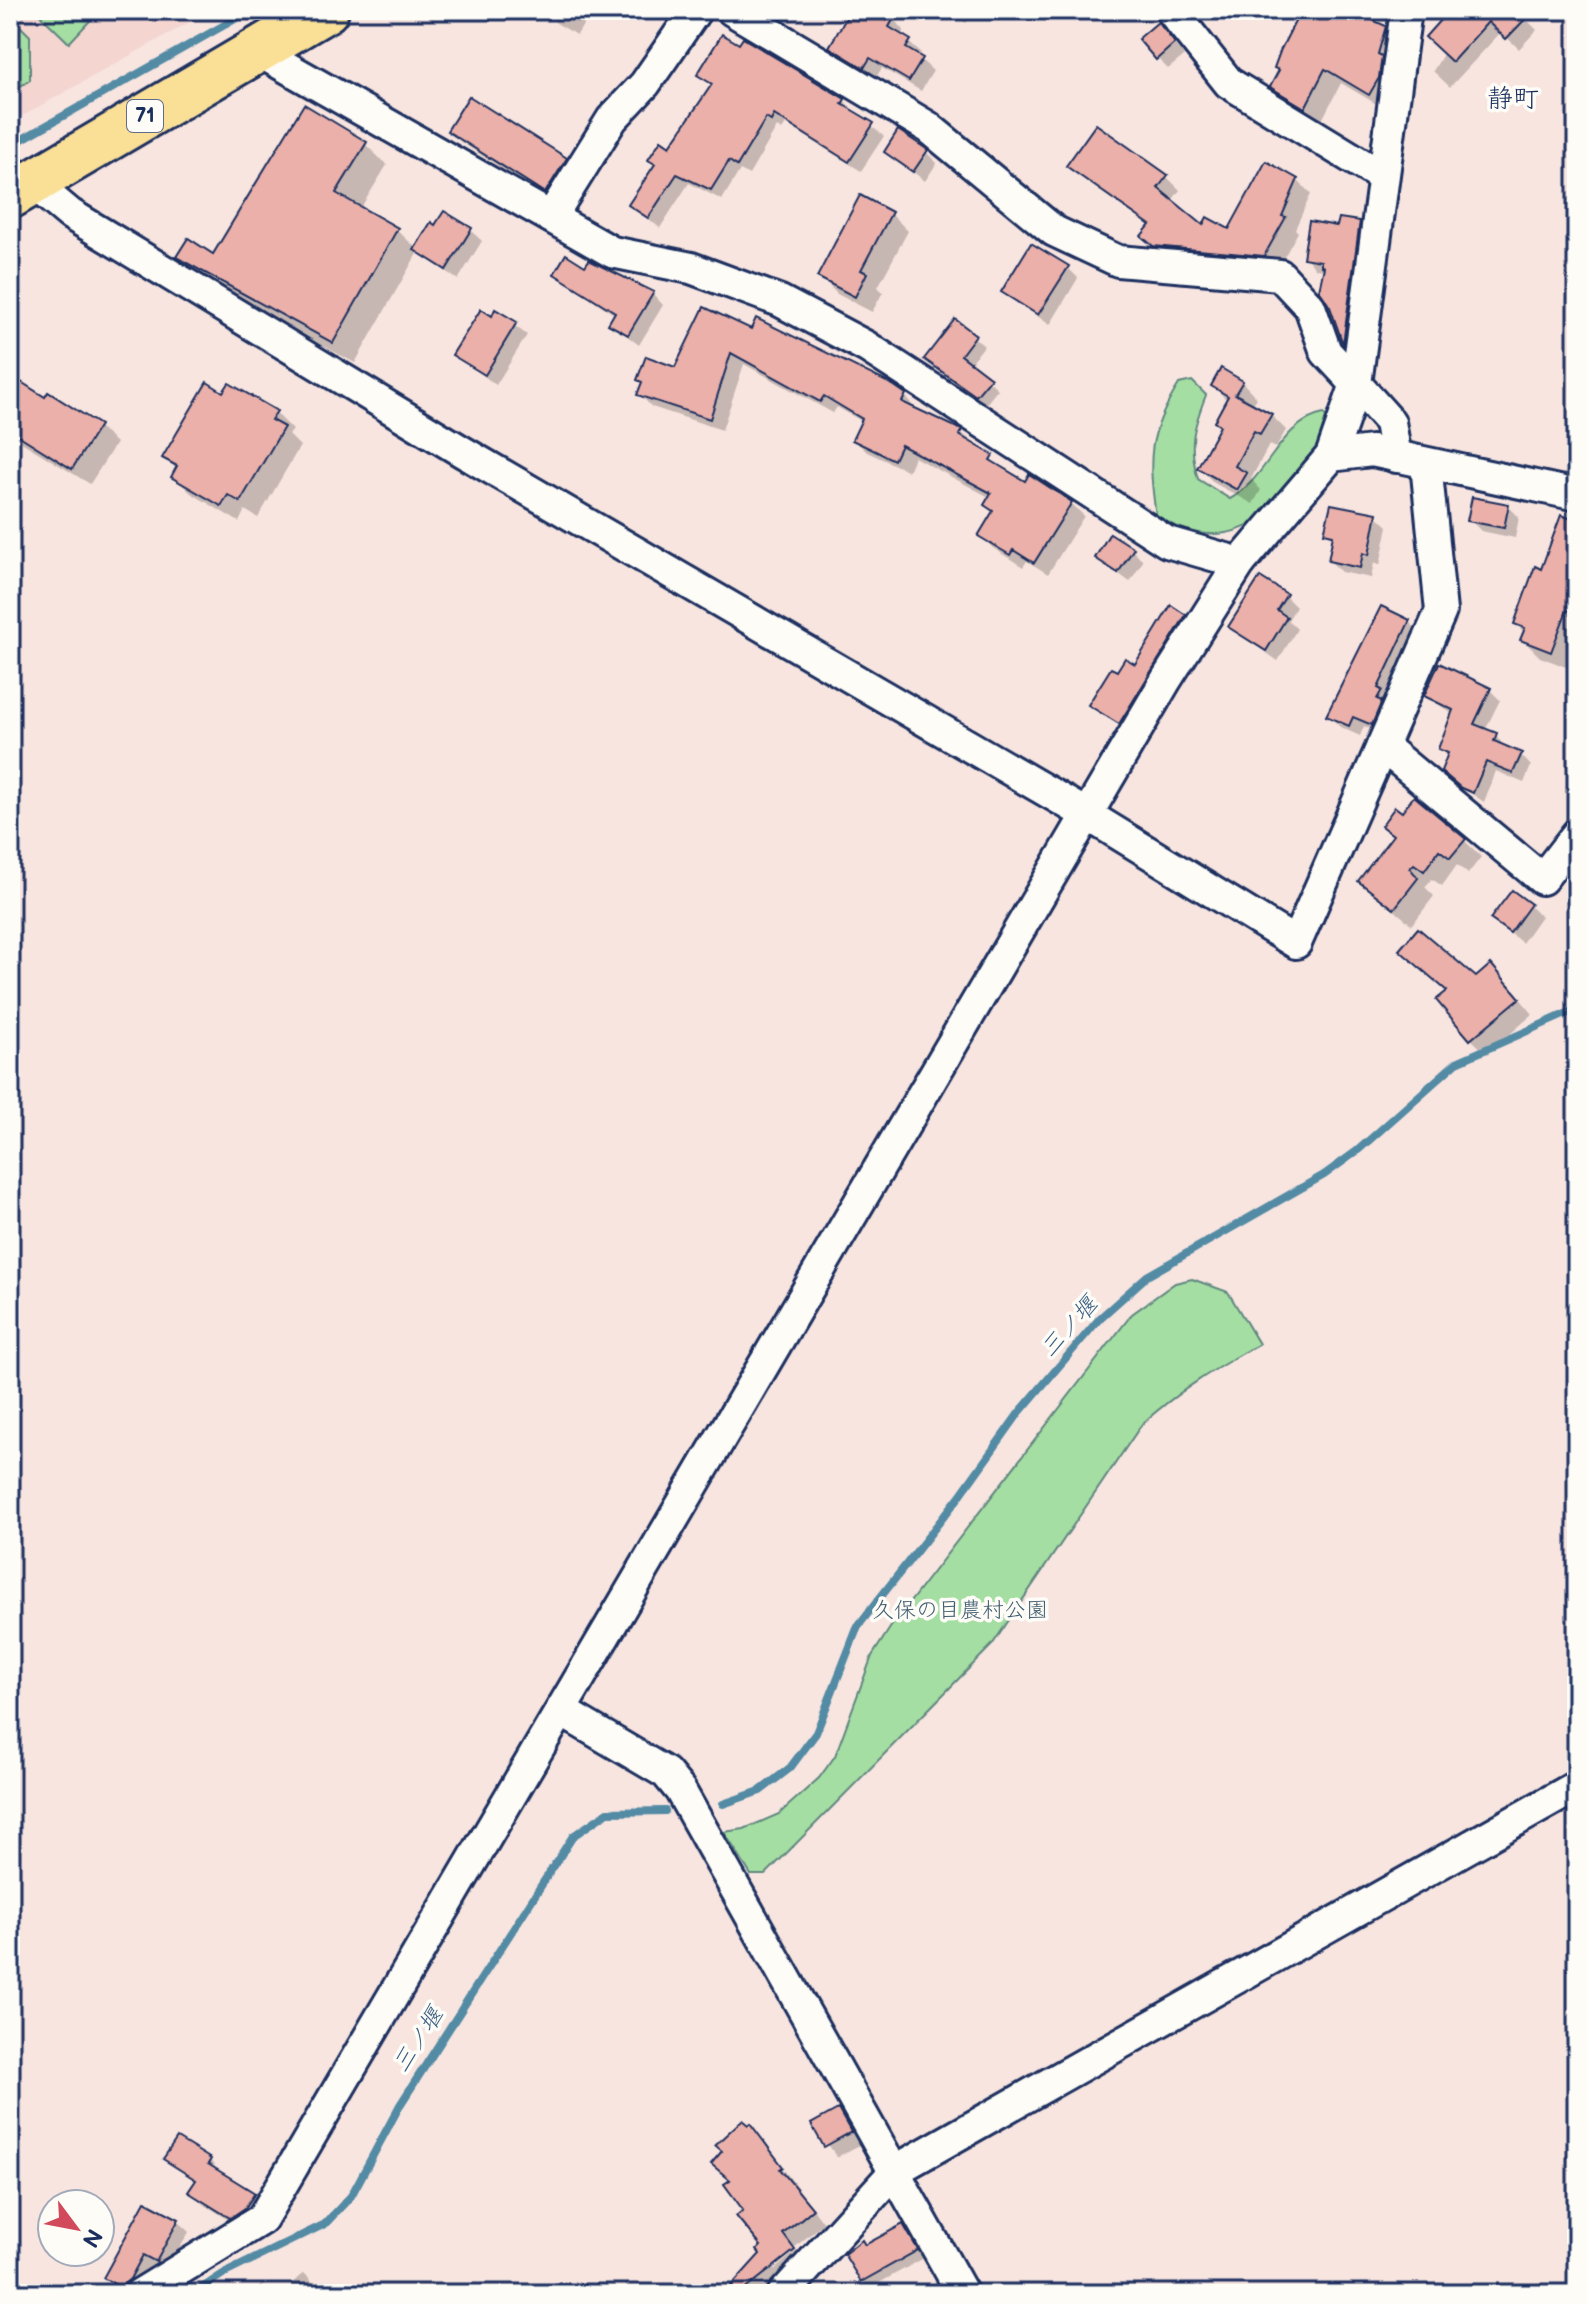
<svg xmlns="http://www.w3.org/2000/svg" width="1587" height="2304" font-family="'Balsamiq Sans','Klee One',sans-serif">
	<rect width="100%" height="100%" fill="#f8e5e0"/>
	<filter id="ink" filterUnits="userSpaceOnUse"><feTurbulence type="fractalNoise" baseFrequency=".0125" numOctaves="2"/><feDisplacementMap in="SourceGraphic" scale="16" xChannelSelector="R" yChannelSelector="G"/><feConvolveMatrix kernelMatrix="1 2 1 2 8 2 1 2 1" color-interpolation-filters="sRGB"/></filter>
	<g filter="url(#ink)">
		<polygon fill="#f4d5d0" points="10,10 211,10 10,123"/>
		<g fill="#a5dea2" stroke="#608680" stroke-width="2">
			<polygon points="35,10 100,10 69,43"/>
			<polygon points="10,16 30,36 30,80 10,93"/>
			<path d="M 1192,381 L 1206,395 C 1193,428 1188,445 1198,479 L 1230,499 C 1269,478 1279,422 1324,414 L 1332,425 C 1293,496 1244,569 1156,516 C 1148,458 1147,435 1179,384 Z"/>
			<path d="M 1192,1279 L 1228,1292 L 1259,1344 C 1216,1368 1178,1391 1142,1424 L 992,1645 L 765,1875 L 751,1875 L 724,1832 L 744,1829 L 779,1814 L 819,1778 L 835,1756 L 872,1656 L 890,1628 L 1132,1314 L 1175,1283 Z"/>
		</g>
		<g fill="#0003">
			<polygon points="546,10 592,10 577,35 556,23"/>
			<polygon points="850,10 868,10 893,19 904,30 901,36 921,53 918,57 933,71 921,91 882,68 876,77 831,46"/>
			<polygon points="945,10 974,10 966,23"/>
			<polygon points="1241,10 1264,10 1258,20"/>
			<polygon points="1303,10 1346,10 1384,29 1400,45 1385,109 1341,83 1321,122 1289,103 1273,87"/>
			<polygon points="1452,10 1517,10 1537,30 1519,49 1501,32 1450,87 1433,71 1452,39"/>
			<polygon points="1168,36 1184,56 1168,69 1157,58"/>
			<polygon points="700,75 844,100 854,113 884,136 861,171 786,124 782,130 777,127 749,175 740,170 722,200 689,183 660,228 631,205 713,87"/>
			<polygon points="450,131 565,159 576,171 556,203 461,142"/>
			<polygon points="365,144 387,165 360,209 397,230 417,249 436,228 470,230 482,241 458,280 418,252 355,363 200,279 179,257 214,256"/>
			<polygon points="887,152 926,152 937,163 925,181"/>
			<polygon points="1069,166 1167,177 1180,190 1171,202 1203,228 1230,232 1297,180 1311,194 1295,229 1298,232 1278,268 1169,259 1144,236 1151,227"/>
			<polygon points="891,214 908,231 878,287 883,292 872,312 837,294 820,276"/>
			<polygon points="1359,223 1370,234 1354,352 1345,343 1321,290 1325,270 1316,269 1305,257 1339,228"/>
			<polygon points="1067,267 1078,278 1050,325 1003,292"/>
			<polygon points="586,268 652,293 663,305 639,345 610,323 615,315 556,274"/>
			<polygon points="705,309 905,395 916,411 961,432 1004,471 1071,503 1084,516 1048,574 1027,561 1023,567 993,548 980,535 994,513 986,505 991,498 914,457 908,471 867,452 855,440 863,422 837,407 833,413 744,364 722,430 652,407 639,394 643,384 639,380 676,369"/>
			<polygon points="496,312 527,335 496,385 455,355"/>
			<polygon points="956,322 984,346 970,364 998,389 986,404 927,359"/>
			<polygon points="10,377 98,426 116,443 90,484 10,435"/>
			<polygon points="1242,382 1257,398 1252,405 1271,415 1286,430 1276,448 1269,445 1251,479 1261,490 1253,504 1214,483 1199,467 1221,427 1228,401 1213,386"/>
			<polygon points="276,413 293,430 289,435 300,446 258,518 245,510 239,522 191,493 173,476 177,470 165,457"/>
			<polygon points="1508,506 1519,517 1515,538 1481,531 1470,520"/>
			<polygon points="1376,515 1388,526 1380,565 1374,563 1371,578 1341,572 1330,561 1334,540 1327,533"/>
			<polygon points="1577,523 1577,645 1569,668 1540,657 1523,640 1525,633 1516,624 1542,571"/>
			<polygon points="1132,550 1143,561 1130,582 1097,558"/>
			<polygon points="1285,596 1296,607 1288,620 1297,629 1278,661 1230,627"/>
			<polygon points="1382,609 1409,622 1420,633 1383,735 1364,726 1360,736 1340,727 1329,716"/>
			<polygon points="1185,616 1196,627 1131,734 1091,704 1117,674 1136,667"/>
			<polygon points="1490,690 1500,700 1485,730 1496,735 1505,748 1521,755 1531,766 1524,783 1496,771 1484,802 1454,782 1449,757 1441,749 1454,715 1426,696"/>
			<polygon points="1395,836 1464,840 1481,857 1468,874 1457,865 1442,886 1432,879 1425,887 1434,896 1412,925 1360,881"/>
			<polygon points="1513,893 1541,916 1522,943 1493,919"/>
			<polygon points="1402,950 1476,980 1506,982 1533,1014 1487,1054 1471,1039 1448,992"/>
			<polygon points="838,2111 861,2144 837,2157 814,2125"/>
			<polygon points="751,2126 824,2223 771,2267 774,2270 796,2251 806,2263 769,2294 726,2294 763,2254 763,2246 732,2181"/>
			<polygon points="166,2159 210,2160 220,2174 265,2206 242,2228 202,2203 191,2192 197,2182"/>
			<polygon points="177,2221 189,2232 167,2271 155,2264 141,2290 126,2294 106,2278"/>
			<polygon points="902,2226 924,2258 870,2288 863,2281 866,2247"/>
			<polygon points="304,2273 309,2278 322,2294 300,2294 291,2284"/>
		</g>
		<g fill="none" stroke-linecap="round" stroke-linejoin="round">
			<g stroke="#528aa4" stroke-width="8">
				<polyline points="10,146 251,10"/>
				<polyline points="723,1804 760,1791 790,1768 816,1733 858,1626 959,1497 1019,1413 1100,1318 1147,1276 1324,1175 1357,1151 1457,1062 1577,1009"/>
				<polyline points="193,2294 223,2274 325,2224 351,2196 400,2105 573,1836 608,1812 665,1811"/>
			</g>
		</g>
		<g fill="#ebb0a9" stroke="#1b2f5e" stroke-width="2">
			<polygon points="851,10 882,10 894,18 889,27 911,40 906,48 923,58 909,81 870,58 864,68 829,47"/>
			<polygon points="1301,10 1350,10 1386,26 1378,54 1382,56 1379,78 1369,95 1325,69 1305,108 1270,87 1279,70 1274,68 1281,49"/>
			<polygon points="1449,10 1534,10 1506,39 1488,22 1452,62 1425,37"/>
			<polygon points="1158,22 1175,43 1156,60 1138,39"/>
			<polygon points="722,34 739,44 743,38 845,99 842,104 874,123 849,162 774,115 771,121 766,118 737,166 729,161 711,190 677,174 648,218 628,205 655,164 648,160 661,140 670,146 712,84 697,75"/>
			<polygon points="469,96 567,158 545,193 447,131"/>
			<polygon points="304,104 367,142 336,193 398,228 333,343 176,257 188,238 213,254"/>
			<polygon points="1096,124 1168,175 1158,188 1203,225 1207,217 1229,229 1266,161 1298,179 1282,216 1286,217 1264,256 1153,246 1141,236 1150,225 1066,166"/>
			<polygon points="898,130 928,150 913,172 884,152"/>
			<polygon points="860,195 892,212 861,270 867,273 855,297 817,277"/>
			<polygon points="444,211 472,228 446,270 414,250 431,222 435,225"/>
			<polygon points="1339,218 1360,221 1343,344 1330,307 1319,290 1324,267 1321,266 1321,261 1303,258 1309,221 1337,226"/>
			<polygon points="1031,243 1069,266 1038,315 1001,292"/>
			<polygon points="566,254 585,266 589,260 654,292 628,335 608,324 615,312 554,274"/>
			<polygon points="704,307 751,329 756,318 893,385 906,394 902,402 962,430 959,435 993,455 990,460 1025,481 1029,474 1072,502 1034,563 1013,550 1010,555 978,536 993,511 984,505 991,493 901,445 894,460 852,440 862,419 824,396 820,402 731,353 710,419 637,395 642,382 637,380 646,356 675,367"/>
			<polygon points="481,309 492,316 495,309 517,322 485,375 452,355"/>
			<polygon points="955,319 976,335 961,355 991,378 976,396 924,359"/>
			<polygon points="1221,368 1243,381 1235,394 1272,414 1260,434 1254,431 1235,466 1247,473 1237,490 1197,468 1220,426 1214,422 1228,396 1211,386"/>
			<polygon points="10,375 45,397 48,392 100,425 72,469 10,430"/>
			<polygon points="207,382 223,392 229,383 277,411 271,420 284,427 240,502 228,495 221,506 171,477 177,466 162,458"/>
			<polygon points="1472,497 1509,504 1504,528 1467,521"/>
			<polygon points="1331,504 1377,513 1369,555 1363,553 1360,568 1328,561 1333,535 1324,533"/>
			<polygon points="1561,515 1577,521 1577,601 1573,612 1567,610 1551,652 1520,640 1525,628 1514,624 1535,566 1541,569"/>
			<polygon points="1110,533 1134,548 1118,573 1095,558"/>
			<polygon points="1260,577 1287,594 1277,610 1287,617 1266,651 1228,627"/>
			<polygon points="1171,605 1186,615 1119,724 1088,705 1111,668 1117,671 1125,658 1135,664"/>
			<polygon points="1381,606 1410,620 1378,688 1382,690 1377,699 1382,701 1372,725 1353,717 1349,726 1326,716"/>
			<polygon points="1439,663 1491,688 1474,724 1497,733 1494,741 1522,753 1513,773 1486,762 1473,793 1461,788 1441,771 1448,753 1438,749 1453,710 1424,696"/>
			<polygon points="1414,796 1466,839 1450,858 1439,850 1424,871 1414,864 1410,868 1418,878 1394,909 1358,881 1393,835 1381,826 1395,807 1402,812"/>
			<polygon points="1512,890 1531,904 1510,933 1490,919"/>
			<polygon points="1418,928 1476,977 1491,964 1520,998 1470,1040 1436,1000 1447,991 1399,950"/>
			<polygon points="838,2109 851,2132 824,2147 811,2124"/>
			<polygon points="742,2120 748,2125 750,2123 783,2167 780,2169 813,2209 783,2234 795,2250 739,2294 731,2286 760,2254 757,2250 761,2246 736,2216 743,2210 724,2184 730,2180 711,2164 722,2151 715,2145"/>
			<polygon points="177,2138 211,2159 208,2164 255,2193 245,2208 230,2218 188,2192 196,2180 163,2159"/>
			<polygon points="145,2201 179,2219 156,2262 143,2255 130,2279 120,2287 103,2278"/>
			<polygon points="903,2224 918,2250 861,2282 844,2254 862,2240 865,2245"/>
		</g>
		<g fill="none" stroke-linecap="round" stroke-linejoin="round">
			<defs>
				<g id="minor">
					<polyline points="732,10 928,127 1054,231 1118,261 1280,275 1310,307 1326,352 1356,384 1331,456"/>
					<polyline points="1171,10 1229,83 1383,177"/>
					<polyline points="258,51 612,252 691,268 780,301 867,347 1167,542 1240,563"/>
					<polyline points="33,183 70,214 463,452 1086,814 1296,943 1441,611 1426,464"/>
					<polyline points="551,217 612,119 645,84 696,10"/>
					<polyline points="1396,457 1390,422 1356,384 1406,10"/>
					<polyline points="1382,746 1542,879 1577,834"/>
					<polyline points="563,1712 666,1773 680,1790 963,2294"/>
					<polyline points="140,2294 262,2219 1166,680 1240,563 1331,456 1372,451 1577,495"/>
					<polyline points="783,2294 896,2170 1577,1786"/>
				</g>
				<polyline id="primary" points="10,196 326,10"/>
			</defs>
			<use href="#minor" stroke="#1b2f5e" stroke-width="36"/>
			<use href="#primary" stroke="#1b2f5e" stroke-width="50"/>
			<use href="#minor" stroke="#fdfcf7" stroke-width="30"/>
			<use href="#primary" stroke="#fadf96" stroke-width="44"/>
		</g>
	</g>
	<g text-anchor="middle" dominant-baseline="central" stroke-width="7" stroke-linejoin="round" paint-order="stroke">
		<rect fill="#fdfcf7" stroke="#5f6c8c" stroke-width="2" x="127" y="100" width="36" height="32" rx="6"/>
		<g font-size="20" font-weight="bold" fill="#1b2f5e">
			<text x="145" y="116">71</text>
		</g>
		<g font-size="22" fill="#3e5b6f" stroke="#fdfcf7">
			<text x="960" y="1610">久保の目農村公園</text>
		</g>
		<g font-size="24" font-style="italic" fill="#375d81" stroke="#fdfcf7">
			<text transform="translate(1069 1327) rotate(-48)">三ノ堰</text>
			<text transform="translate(418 2040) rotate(-57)">三ノ堰</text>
		</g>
		<g font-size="26" fill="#1b2f5e" stroke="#fdfcf7">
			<text x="1513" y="99">静町</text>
		</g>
	</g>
	<rect width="1587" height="2304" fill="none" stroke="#fdfcf7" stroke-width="40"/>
	<rect x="20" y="20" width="1547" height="2264" fill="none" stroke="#1b2f5e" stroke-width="3" filter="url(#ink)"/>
	<g transform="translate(76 2228) rotate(122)"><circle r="38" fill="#fdfcf7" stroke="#a3aaba" stroke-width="2"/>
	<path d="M0-6L14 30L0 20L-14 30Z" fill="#d1495b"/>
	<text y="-12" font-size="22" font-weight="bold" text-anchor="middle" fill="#1b2f5e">N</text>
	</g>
</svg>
